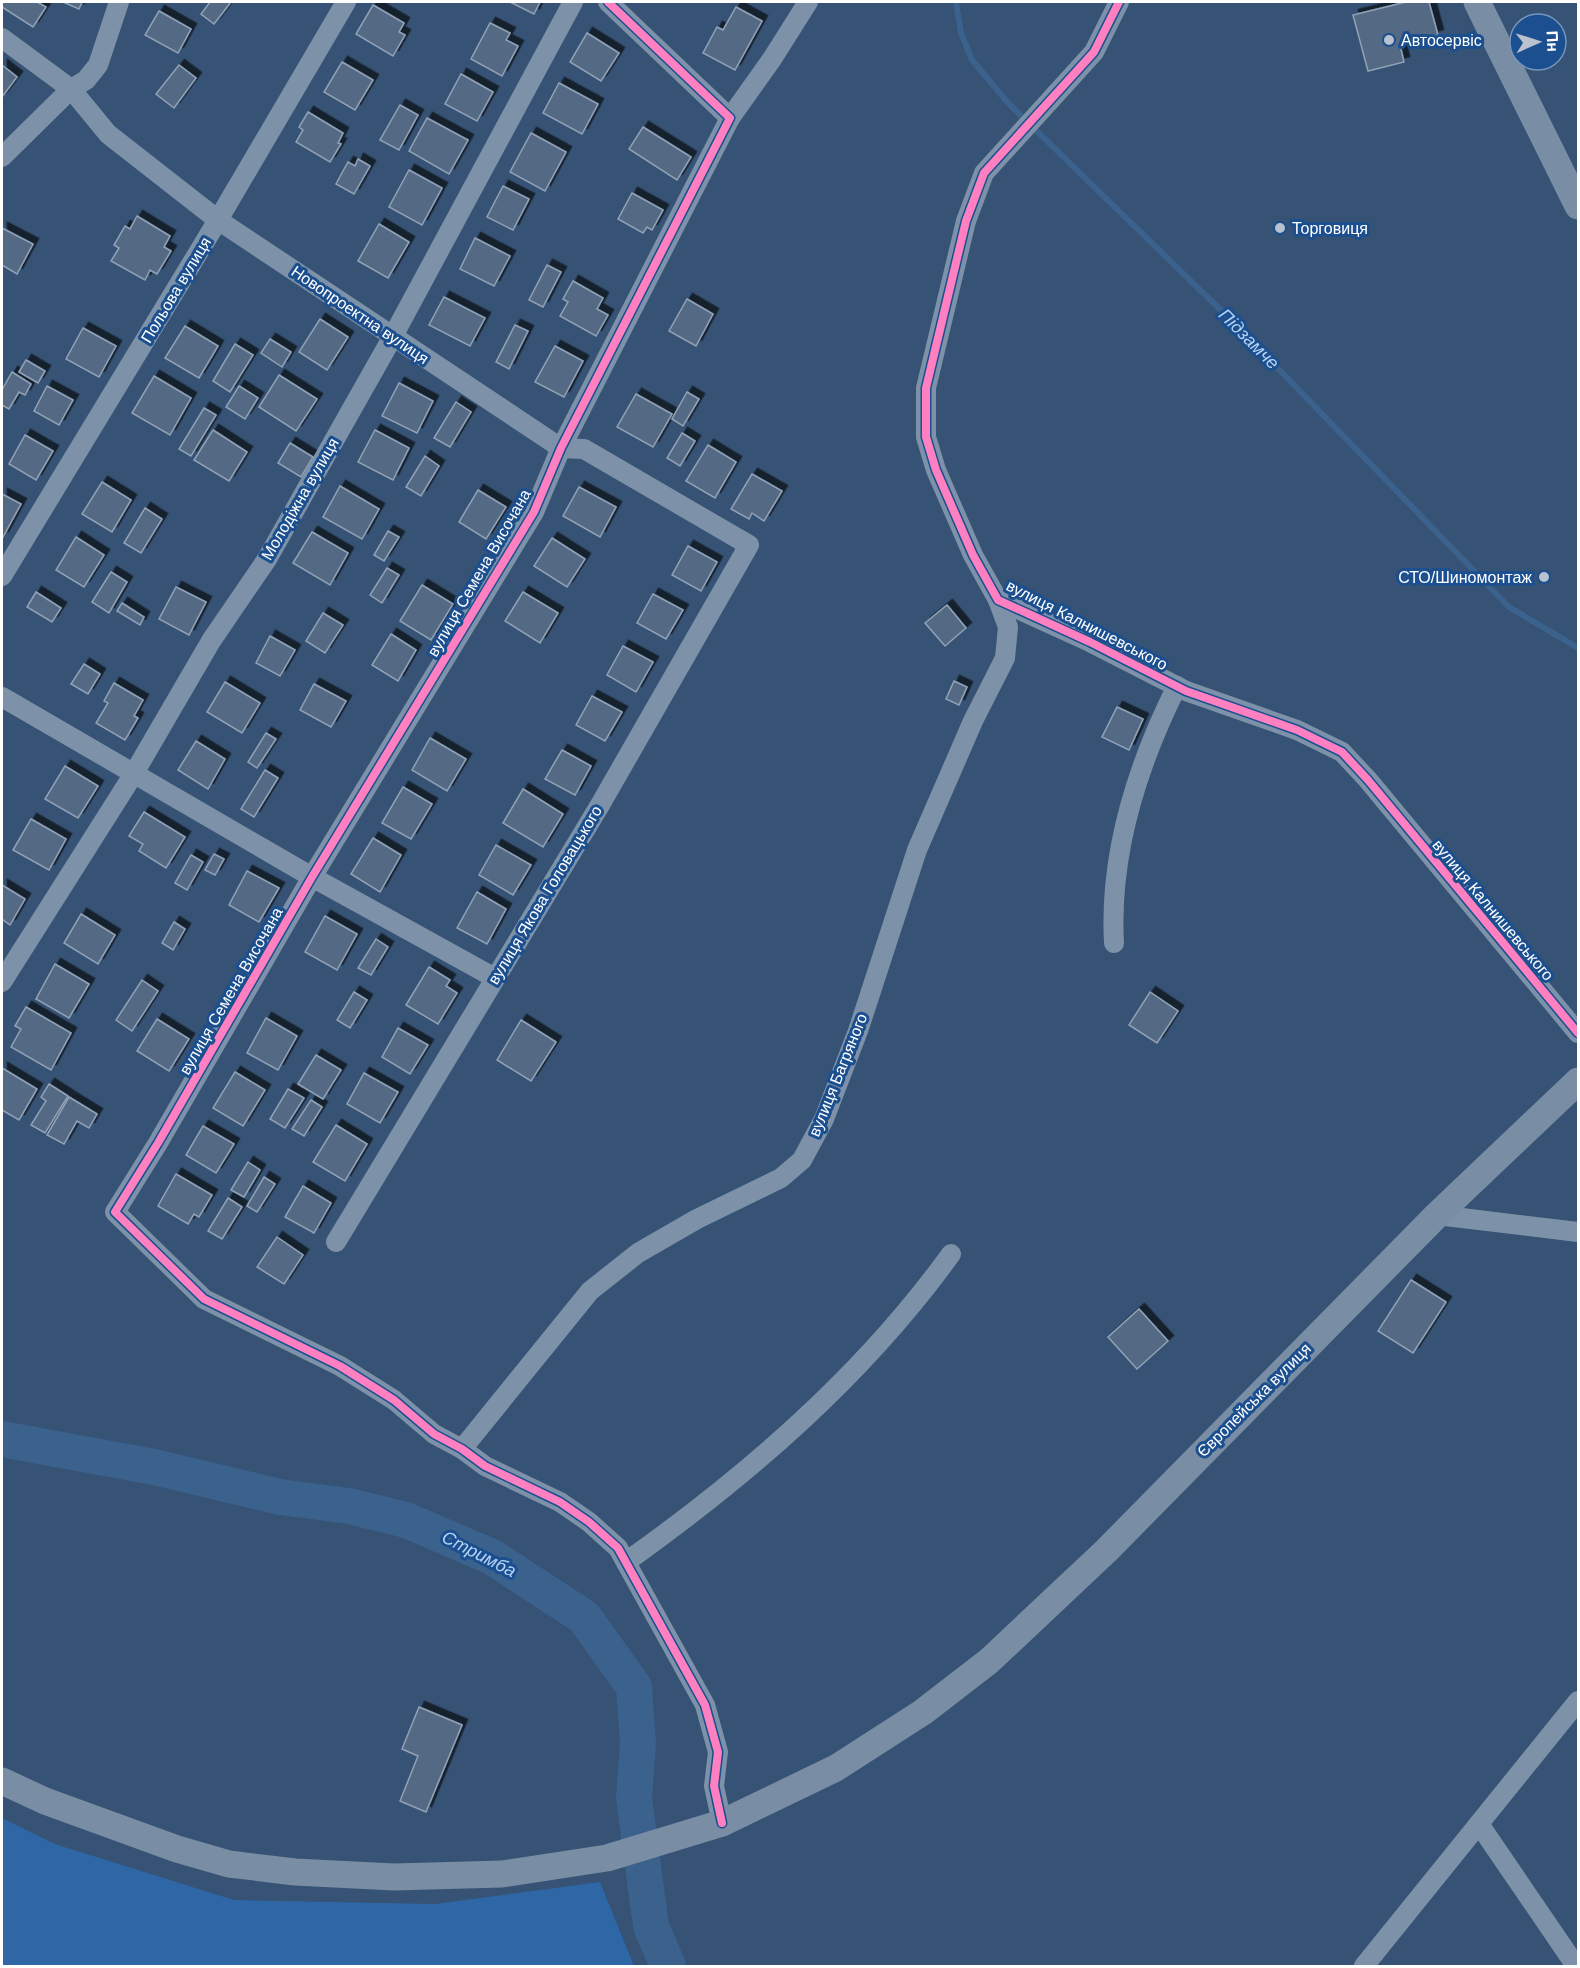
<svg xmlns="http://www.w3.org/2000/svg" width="1580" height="1968" font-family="Arial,sans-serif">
	<defs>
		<filter id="shadow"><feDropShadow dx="5.5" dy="-5.5" stdDeviation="0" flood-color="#0009"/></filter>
	</defs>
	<rect width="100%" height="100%" fill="#365274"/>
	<polygon fill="#2f66a5" points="2,1818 55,1844 234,1900 435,1904 600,1882 634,1966 2,1966"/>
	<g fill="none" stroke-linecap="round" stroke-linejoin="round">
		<polyline stroke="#3b618d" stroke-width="6" points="956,2 961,33 972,60 1009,104 1232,321 1509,607 1578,648"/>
		<polyline stroke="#3b618d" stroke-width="36" points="2,1439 154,1467 280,1497 349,1506 406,1520 492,1557 584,1617 634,1687 638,1743 634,1798 651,1926 668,1966"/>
	</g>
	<g fill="#526984" stroke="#92a2b6" stroke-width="1.5" filter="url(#shadow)">
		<polygon points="2,2 37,2 46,7 33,27 2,7"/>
		<polygon points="63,2 82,2 79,9"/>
		<polygon points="210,2 231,2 214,24 201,14"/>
		<polygon points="510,2 540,2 534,14"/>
		<polygon points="1406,2 1429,2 1438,35 1400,45 1404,62 1368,71 1353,15"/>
		<polygon points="373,5 404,23 399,32 405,35 393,56 356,34"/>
		<polygon points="736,7 762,21 735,70 703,53 717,27 723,30"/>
		<polygon points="159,11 191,29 178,53 145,35"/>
		<polygon points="490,23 510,33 506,40 518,46 502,76 471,59"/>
		<polygon points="587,33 619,53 601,81 570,62"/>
		<polygon points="342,62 373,80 355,110 324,92"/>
		<polygon points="2,65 17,77 2,97"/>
		<polygon points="179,65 196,78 174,108 156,94"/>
		<polygon points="461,74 493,92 477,121 445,104"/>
		<polygon points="559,83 598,104 582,134 543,113"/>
		<polygon points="400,105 418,115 399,150 380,140"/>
		<polygon points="308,112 343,133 338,143 341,144 330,162 296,142 303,130 299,127"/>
		<polygon points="427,118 468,140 449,174 409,151"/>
		<polygon points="643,127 691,157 677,180 629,149"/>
		<polygon points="531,133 566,152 545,191 510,172"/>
		<polygon points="358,159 370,166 354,194 336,184 348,162 355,166"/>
		<polygon points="409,170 442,188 422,225 389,207"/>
		<polygon points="503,186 529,199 513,230 487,217"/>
		<polygon points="632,193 663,210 652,230 647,227 643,233 618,219"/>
		<polygon points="137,216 170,236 164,247 171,251 157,274 150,270 145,280 111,261 119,248 114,245 125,226 130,229"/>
		<polygon points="379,224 409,242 388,278 358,261"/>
		<polygon points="2,228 33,244 17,274 2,265"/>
		<polygon points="475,238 510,256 494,286 460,269"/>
		<polygon points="547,265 561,272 543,307 529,300"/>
		<polygon points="573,281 603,298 597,309 608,315 596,336 560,316 568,302 563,299"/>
		<polygon points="444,297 485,318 470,346 429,325"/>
		<polygon points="687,299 713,314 696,346 669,331"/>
		<polygon points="320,319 348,337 327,370 299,352"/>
		<polygon points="515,325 528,331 509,369 496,362"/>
		<polygon points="185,326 218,346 199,378 165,358"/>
		<polygon points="83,328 116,346 99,377 66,359"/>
		<polygon points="270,339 291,352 282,367 261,353"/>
		<polygon points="235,344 253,355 230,392 213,381"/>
		<polygon points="555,346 583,361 564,397 535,382"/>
		<polygon points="26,360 45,371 38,383 19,372"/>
		<polygon points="12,372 31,384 25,395 19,392 9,409 2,405 2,390"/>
		<polygon points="279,375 317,399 296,431 259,407"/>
		<polygon points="154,376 191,398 170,435 132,413"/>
		<polygon points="399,383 433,401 417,433 382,416"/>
		<polygon points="47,386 73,400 59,425 34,411"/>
		<polygon points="239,386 258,398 245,419 226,407"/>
		<polygon points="687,392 699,399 683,426 672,419"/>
		<polygon points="636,394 672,414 653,447 617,427"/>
		<polygon points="456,402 471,412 450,447 434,438"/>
		<polygon points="204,408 216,415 191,456 179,449"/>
		<polygon points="213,430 247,452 229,481 194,460"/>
		<polygon points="375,430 409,448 393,480 358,462"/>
		<polygon points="682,433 695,441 680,466 667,458"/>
		<polygon points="25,435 53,451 36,480 9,464"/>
		<polygon points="290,443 313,457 301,477 278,463"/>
		<polygon points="708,445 736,462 715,498 686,481"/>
		<polygon points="425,456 439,466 421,496 406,487"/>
		<polygon points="752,474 782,491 764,521 752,513 749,519 731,509"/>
		<polygon points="102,482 131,500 112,532 82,514"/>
		<polygon points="340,486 379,509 362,539 323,517"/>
		<polygon points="579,487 616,507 600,537 563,516"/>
		<polygon points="478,490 506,507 486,539 459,522"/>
		<polygon points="2,494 21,504 3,537 2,536"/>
		<polygon points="145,508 162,519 141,553 124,543"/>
		<polygon points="388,531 399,537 384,561 374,555"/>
		<polygon points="312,532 348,553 330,585 293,563"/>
		<polygon points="76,537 104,555 84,587 56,570"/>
		<polygon points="552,538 585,559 567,587 534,566"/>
		<polygon points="688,546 717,562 701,591 672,575"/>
		<polygon points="387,568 399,575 382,603 370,595"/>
		<polygon points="111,572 127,582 109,613 92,602"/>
		<polygon points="422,585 453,604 431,640 400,621"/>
		<polygon points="176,587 206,602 189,635 159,619"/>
		<polygon points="36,592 61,608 52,622 27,607"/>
		<polygon points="523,592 558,613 540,643 505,621"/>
		<polygon points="653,594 683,610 666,639 637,623"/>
		<polygon points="122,603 144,617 140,625 117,611"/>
		<polygon points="947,605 966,628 945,646 925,623"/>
		<polygon points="323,613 343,625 325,653 306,641"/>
		<polygon points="391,634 416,650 398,681 372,665"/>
		<polygon points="270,636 295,650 280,676 256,663"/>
		<polygon points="623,646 653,662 636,692 607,675"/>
		<polygon points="84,664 100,674 88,694 71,684"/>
		<polygon points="954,681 967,687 959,705 946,699"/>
		<polygon points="225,682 260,703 242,733 207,712"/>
		<polygon points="114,683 143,700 134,716 138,718 125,740 96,723 108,703 104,701"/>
		<polygon points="314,684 346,701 331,727 300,710"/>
		<polygon points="592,696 622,712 605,741 576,725"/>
		<polygon points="1117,707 1143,719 1129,750 1102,737"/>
		<polygon points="266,733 276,739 257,768 248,762"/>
		<polygon points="430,738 466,759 447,791 412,770"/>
		<polygon points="196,741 225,759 208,789 178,770"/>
		<polygon points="562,750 591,766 575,795 545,779"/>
		<polygon points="65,766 98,786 78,818 45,799"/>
		<polygon points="265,770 278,778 254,817 241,809"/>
		<polygon points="403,787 432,804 411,839 382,823"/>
		<polygon points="523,789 563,814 543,847 503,823"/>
		<polygon points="144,812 185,837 166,868 139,851 143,844 129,836"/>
		<polygon points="31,819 66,839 49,870 13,850"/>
		<polygon points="373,838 401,855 380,892 351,874"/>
		<polygon points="496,845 531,865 513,895 479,875"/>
		<polygon points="214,854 224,859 215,875 205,870"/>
		<polygon points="191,855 203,862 187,890 175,883"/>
		<polygon points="247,871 279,888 259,922 229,905"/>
		<polygon points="2,885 25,899 10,925 2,919"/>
		<polygon points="477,892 506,909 487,944 457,928"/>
		<polygon points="81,914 115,935 98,964 64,943"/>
		<polygon points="325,916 357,934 337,970 305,952"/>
		<polygon points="174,922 185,929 173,950 162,943"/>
		<polygon points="376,939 388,947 371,975 358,968"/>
		<polygon points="55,964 89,984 69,1018 36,999"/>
		<polygon points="429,967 450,980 446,986 457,993 438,1024 406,1005"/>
		<polygon points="142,980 158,991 132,1031 116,1020"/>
		<polygon points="354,992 367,1000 350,1028 337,1020"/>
		<polygon points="1150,992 1178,1011 1157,1043 1129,1025"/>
		<polygon points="26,1007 71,1033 51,1070 11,1047 21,1029 15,1026"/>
		<polygon points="266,1018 297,1036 278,1070 247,1053"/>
		<polygon points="157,1019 189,1039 169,1071 137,1051"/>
		<polygon points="521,1020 556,1042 531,1081 497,1060"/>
		<polygon points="398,1028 428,1045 410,1074 382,1057"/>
		<polygon points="316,1055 341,1070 323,1099 298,1084"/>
		<polygon points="2,1068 37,1089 19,1120 2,1110"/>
		<polygon points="235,1072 265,1090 243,1126 213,1108"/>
		<polygon points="364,1073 398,1092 380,1123 347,1104"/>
		<polygon points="49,1084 68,1096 45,1133 31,1125 46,1101 41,1097"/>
		<polygon points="288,1089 304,1098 285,1128 270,1119"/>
		<polygon points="69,1097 97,1114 89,1128 77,1121 64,1144 47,1135"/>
		<polygon points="311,1100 322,1107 304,1136 292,1129"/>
		<polygon points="336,1125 367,1144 345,1181 313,1162"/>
		<polygon points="203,1126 234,1144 216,1173 186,1155"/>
		<polygon points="248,1162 260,1170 244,1197 231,1190"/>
		<polygon points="176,1174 212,1195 199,1217 194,1214 188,1224 158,1206"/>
		<polygon points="264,1177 275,1184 257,1212 247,1206"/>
		<polygon points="303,1186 331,1203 314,1233 285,1217"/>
		<polygon points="228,1198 242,1207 222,1239 208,1231"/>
		<polygon points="277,1237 303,1255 284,1284 257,1267"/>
		<polygon points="1411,1280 1446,1302 1413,1353 1378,1331"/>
		<polygon points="1139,1309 1168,1341 1137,1369 1108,1337"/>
		<polygon points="419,1707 462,1725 426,1812 400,1801 418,1756 402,1749"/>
	</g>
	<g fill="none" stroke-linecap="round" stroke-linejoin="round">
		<g stroke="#7d92a8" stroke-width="20">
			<polyline points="608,2 730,118 561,448 534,512 312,877 158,1143 115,1212 204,1299 340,1366 394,1400 434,1434 462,1449 485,1466 560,1502 589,1522 618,1548 705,1705 718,1752 714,1786 722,1823"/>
			<polyline points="1119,2 1094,52 984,173 966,221 926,388 926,437 936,470 973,555 998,600 1090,642 1186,691 1297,730 1342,752 1368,780 1578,1033"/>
			<polyline points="2,38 71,89 108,134 218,220 561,448 584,449 749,545 600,805 336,1242"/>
			<polyline points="730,118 772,59 808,2"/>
			<polyline points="2,157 71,89 86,80 98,65 119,2"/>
			<polyline points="2,576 218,220 346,2"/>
			<polyline points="2,697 312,877 495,978"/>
			<path d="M 1114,943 C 1109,854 1138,764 1177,686"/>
			<polyline points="2,982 133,775 211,641 267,559 392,338 573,2"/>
			<polyline points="1437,1215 1578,1232"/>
			<polyline points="462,1449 590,1291 638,1253 697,1219 781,1178 802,1160 824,1119 858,1031 917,850 973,721 1005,658 1008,627 998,600"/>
			<path d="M 626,1562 C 748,1475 863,1376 951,1254"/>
			<polyline points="1479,1824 1576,1966"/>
			<polyline points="1364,1966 1578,1701"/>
		</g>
		<g stroke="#798da4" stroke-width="27">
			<polyline points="1477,2 1578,206"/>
			<polyline points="2,1781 45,1801 177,1849 229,1864 295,1872 394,1877 502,1874 607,1858 722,1823 836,1768 923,1712 989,1661 1106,1551 1437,1215 1578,1081"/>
		</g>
		<defs>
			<g id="cycleway">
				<polyline points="608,2 730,118 561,448 534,512 312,877 158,1143 115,1212 204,1299 340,1366 394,1400 434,1434 462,1449 485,1466 560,1502 589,1522 618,1548 705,1705 718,1752 714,1786 722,1823"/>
				<polyline points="1119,2 1094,52 984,173 966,221 926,388 926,437 936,470 973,555 998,600 1090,642 1186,691 1297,730 1342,752 1368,780 1578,1033"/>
			</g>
		</defs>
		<use href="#cycleway" stroke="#1b4f8f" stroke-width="11"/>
		<use href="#cycleway" stroke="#ff80c0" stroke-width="8"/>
	</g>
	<g fill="#b9c2ce" stroke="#1b4f8f" stroke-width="2">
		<circle cx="1389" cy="40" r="6"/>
		<circle cx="1280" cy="228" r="6"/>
		<circle cx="1544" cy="577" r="6"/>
	</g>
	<g text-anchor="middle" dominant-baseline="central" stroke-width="6" stroke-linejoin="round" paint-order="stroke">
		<g font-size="16" fill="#fff" stroke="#1b4f8f" text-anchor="start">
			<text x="1401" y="40">Автосервіс</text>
			<text x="1292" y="228">Торговиця</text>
			<text x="1532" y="577" text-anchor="end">СТО/Шиномонтаж</text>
		</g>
		<g font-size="16" fill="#fff" stroke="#1b4f8f">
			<text transform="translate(176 290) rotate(-59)">Польова вулиця</text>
			<text transform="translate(360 315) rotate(34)">Новопроектна вулиця</text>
			<text transform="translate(300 499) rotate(-60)">Молодіжна вулиця</text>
			<text transform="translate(479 573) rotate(-60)">вулиця Семена Височана</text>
			<text transform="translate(1087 625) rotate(27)">вулиця Калнишевського</text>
			<text transform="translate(545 895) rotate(-59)">вулиця Якова Головацького</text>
			<text transform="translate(1493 910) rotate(50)">вулиця Калнишевського</text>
			<text transform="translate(231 991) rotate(-60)">вулиця Семена Височана</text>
			<text transform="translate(838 1075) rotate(-68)">вулиця Багряного</text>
			<text transform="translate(1254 1400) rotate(-45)">Європейська вулиця</text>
		</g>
		<g font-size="18" font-style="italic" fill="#b5d3f5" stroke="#1b4f8f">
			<text transform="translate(1249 339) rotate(45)">Підзамче</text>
			<text transform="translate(479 1554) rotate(27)">Стримба</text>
		</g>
	</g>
	<rect width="1580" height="1968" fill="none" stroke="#ffffff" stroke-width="6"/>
	<g transform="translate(1538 42) rotate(87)"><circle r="28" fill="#1b4f8f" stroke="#7695bc" stroke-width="1.5"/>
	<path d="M0-4.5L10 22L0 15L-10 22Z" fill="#b9c2ce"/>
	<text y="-9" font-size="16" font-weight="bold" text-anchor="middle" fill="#ffffff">Пн</text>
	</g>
</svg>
